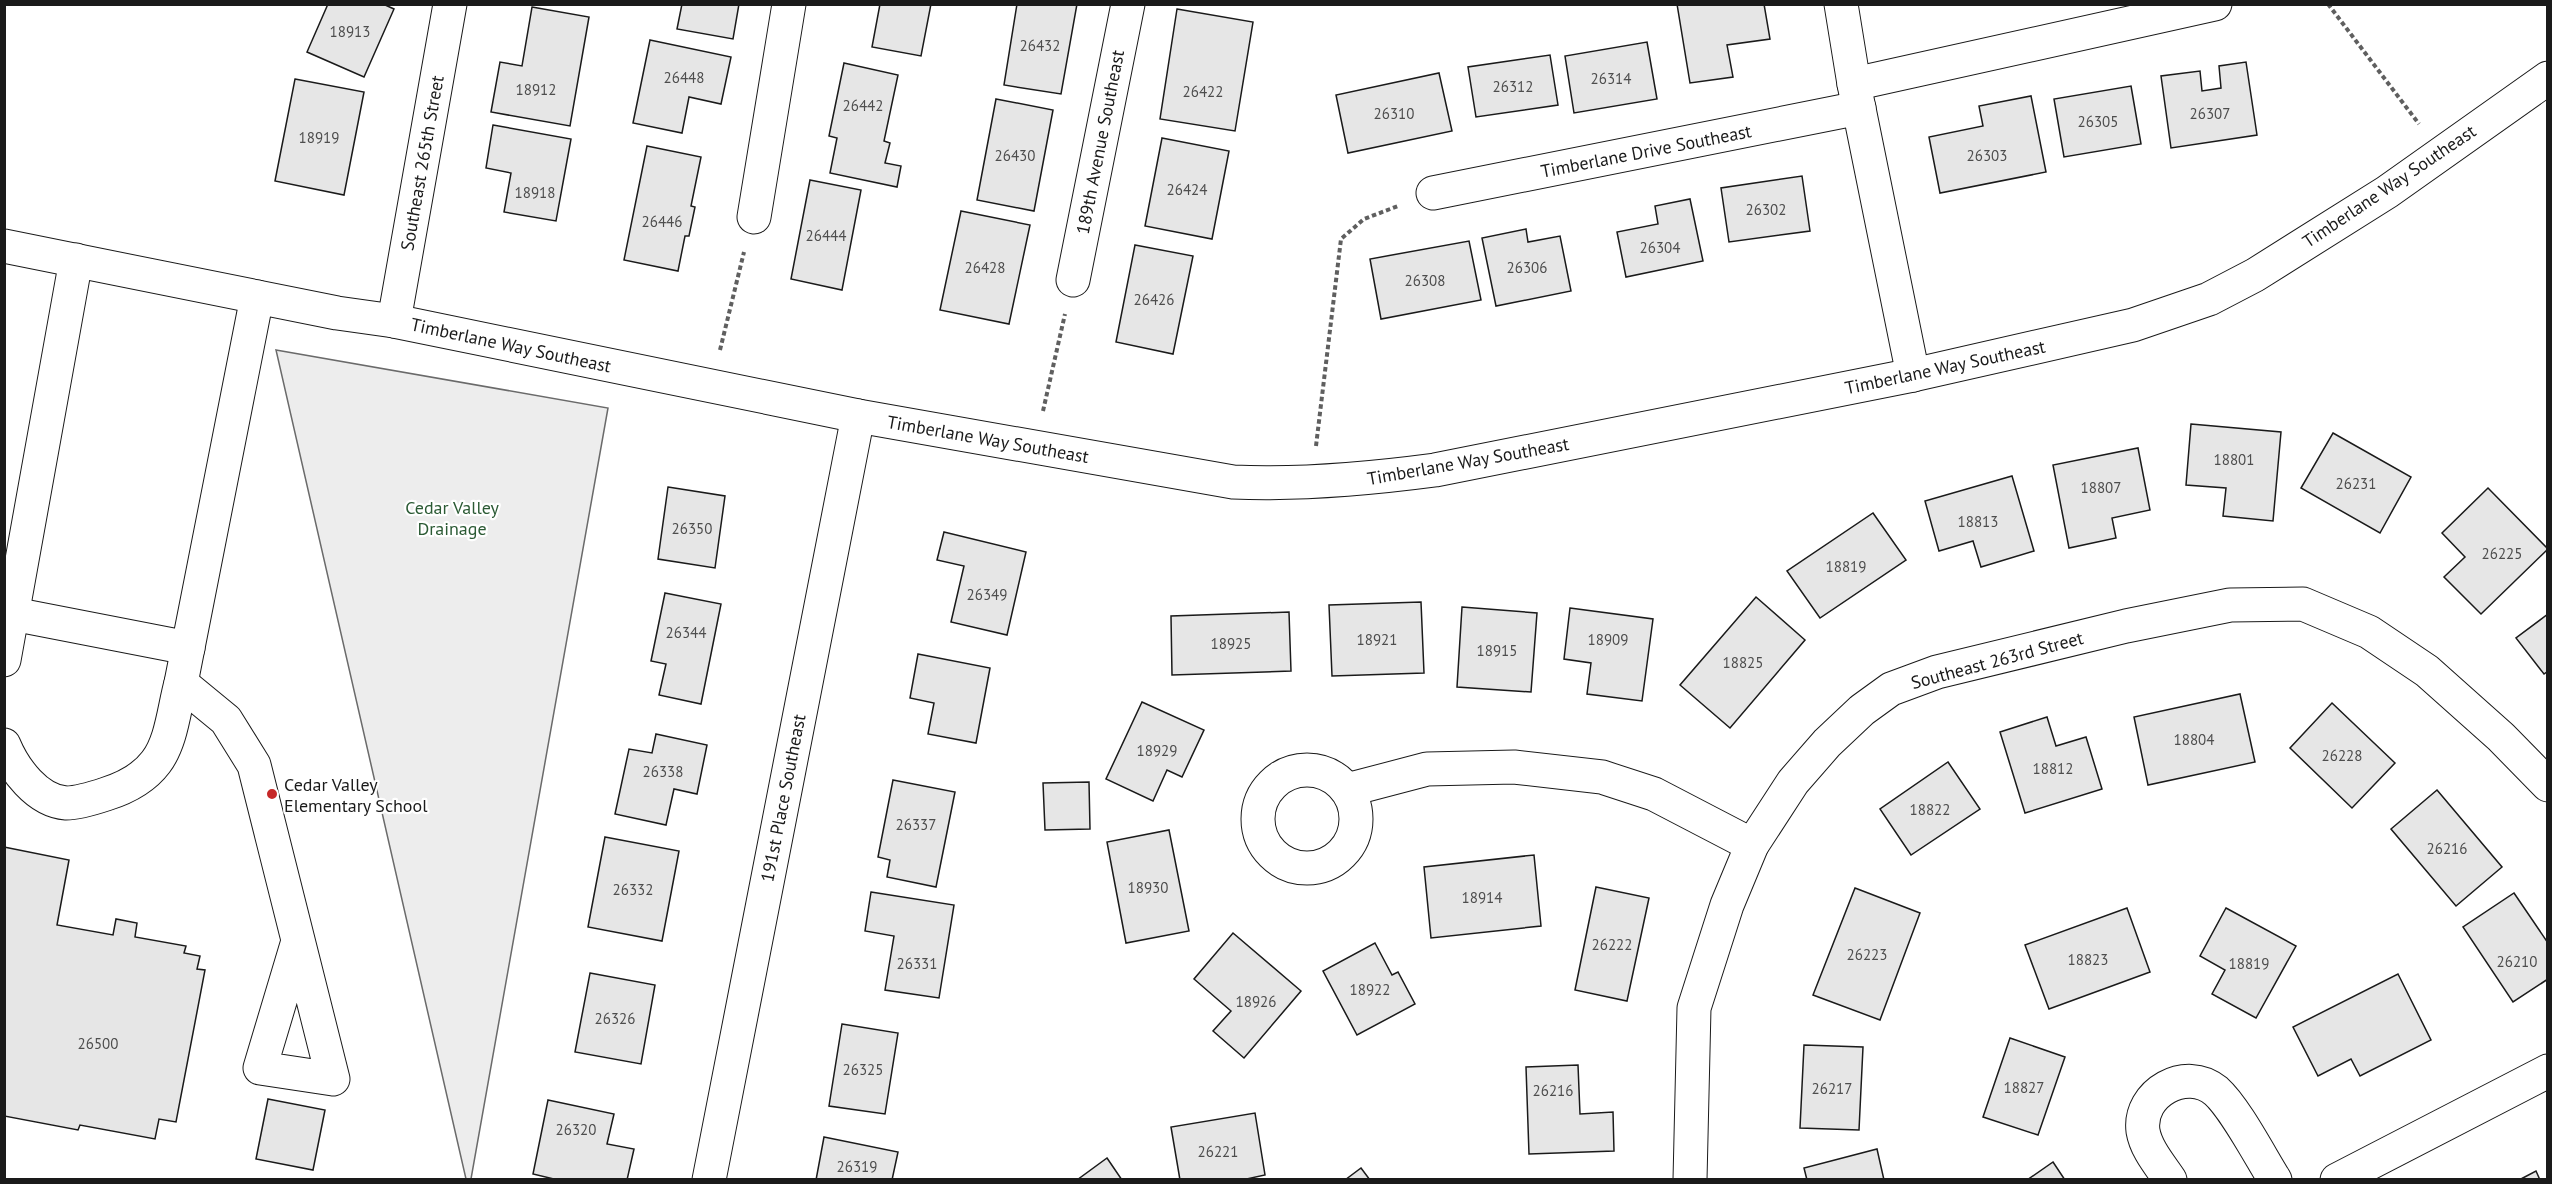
<svg xmlns="http://www.w3.org/2000/svg" width="2552" height="1184" font-family="'PT Sans',sans-serif">
	<rect width="100%" height="100%" fill="#fff"/>
	<polygon fill="#ededed" stroke="#6a6a6a" stroke-width="1.5" points="276,350 608,408 471,1179 466,1179"/>
	<g fill="#e6e6e6" stroke="#1a1a1a" stroke-width="1.5">
		<polygon points="328,4 383,4 394,9 364,77 307,52"/>
		<polygon points="682,4 739,4 733,39 677,29"/>
		<polygon points="880,4 931,4 921,56 872,47"/>
		<polygon points="1017,4 1077,4 1061,94 1004,85"/>
		<polygon points="1677,4 1764,4 1770,39 1727,45 1733,77 1690,83"/>
		<polygon points="532,7 589,17 570,126 491,112 500,62 522,66"/>
		<polygon points="1177,9 1253,22 1235,131 1160,119"/>
		<polygon points="650,40 731,57 721,104 689,97 682,133 633,123"/>
		<polygon points="1647,42 1657,99 1574,113 1565,56"/>
		<polygon points="1550,55 1558,105 1476,117 1468,67"/>
		<polygon points="2246,62 2257,135 2171,148 2161,76 2200,71 2202,91 2221,88 2219,66"/>
		<polygon points="844,63 898,75 884,141 890,143 885,163 901,166 897,187 830,173 837,138 829,136"/>
		<polygon points="1439,73 1452,131 1348,153 1336,95"/>
		<polygon points="295,79 364,92 344,195 275,181"/>
		<polygon points="2131,86 2141,144 2064,157 2054,99"/>
		<polygon points="2031,96 2046,172 1940,193 1929,137 1983,126 1979,106"/>
		<polygon points="996,99 1053,110 1034,211 977,200"/>
		<polygon points="493,125 571,139 556,221 504,212 511,173 486,168"/>
		<polygon points="1162,138 1229,151 1212,239 1145,226"/>
		<polygon points="647,146 701,157 691,206 695,207 689,236 685,236 678,271 624,260"/>
		<polygon points="1802,176 1810,231 1729,242 1721,188"/>
		<polygon points="810,180 861,190 842,290 791,279"/>
		<polygon points="1690,199 1703,261 1626,277 1617,232 1658,224 1655,206"/>
		<polygon points="961,211 1030,225 1009,324 940,310"/>
		<polygon points="1526,229 1528,242 1560,236 1571,291 1496,306 1482,238"/>
		<polygon points="1469,241 1481,300 1381,319 1370,259"/>
		<polygon points="1135,245 1193,256 1173,354 1116,342"/>
		<polygon points="2191,424 2281,432 2273,521 2223,516 2226,488 2186,485"/>
		<polygon points="2333,433 2411,477 2380,533 2301,488"/>
		<polygon points="2138,448 2150,510 2112,518 2116,538 2069,548 2053,465"/>
		<polygon points="2012,476 2034,551 1981,567 1973,541 1939,551 1925,501"/>
		<polygon points="668,487 725,496 715,568 658,559"/>
		<polygon points="2488,488 2548,549 2481,614 2444,577 2465,557 2442,533"/>
		<polygon points="1873,513 1906,560 1820,618 1787,571"/>
		<polygon points="944,532 1026,552 1007,635 951,622 964,566 937,560"/>
		<polygon points="665,593 721,604 701,704 659,695 666,664 651,661"/>
		<polygon points="1756,597 1805,640 1730,728 1680,685"/>
		<polygon points="1421,602 1424,673 1332,676 1329,605"/>
		<polygon points="1462,607 1537,613 1531,692 1457,687"/>
		<polygon points="1570,608 1653,619 1642,701 1587,694 1591,663 1564,659"/>
		<polygon points="1289,612 1291,671 1172,675 1171,616"/>
		<polygon points="2548,614 2548,671 2544,674 2516,638"/>
		<polygon points="918,654 990,668 976,743 928,734 934,703 910,698"/>
		<polygon points="2240,694 2255,762 2148,785 2134,717"/>
		<polygon points="1142,702 1204,730 1182,777 1167,770 1153,801 1106,779"/>
		<polygon points="2332,703 2395,763 2352,808 2290,748"/>
		<polygon points="2047,717 2056,746 2086,737 2102,789 2025,813 2000,732"/>
		<polygon points="656,734 707,745 697,794 674,789 666,825 615,814 629,749 652,753"/>
		<polygon points="1948,762 1980,809 1911,855 1880,809"/>
		<polygon points="893,780 955,792 936,887 887,877 890,860 878,857"/>
		<polygon points="1089,782 1090,829 1045,830 1043,783"/>
		<polygon points="2437,790 2502,867 2456,906 2391,829"/>
		<polygon points="1169,830 1189,931 1126,943 1107,842"/>
		<polygon points="605,837 679,851 662,941 588,927"/>
		<polygon points="4,847 69,860 57,925 113,935 116,919 137,923 135,937 186,946 184,953 200,956 197,969 205,970 176,1122 159,1119 155,1139 80,1125 78,1130 4,1116"/>
		<polygon points="1534,855 1541,926 1431,938 1424,867"/>
		<polygon points="1596,887 1649,898 1627,1001 1575,990"/>
		<polygon points="1855,888 1920,913 1880,1020 1813,995"/>
		<polygon points="871,892 954,905 939,998 885,990 894,936 865,931"/>
		<polygon points="2514,893 2548,943 2548,979 2513,1002 2463,927"/>
		<polygon points="2127,908 2150,972 2049,1009 2025,945"/>
		<polygon points="2226,908 2296,946 2256,1018 2212,994 2225,970 2200,956"/>
		<polygon points="1233,933 1301,991 1244,1058 1213,1031 1231,1011 1194,979"/>
		<polygon points="1375,943 1392,975 1398,972 1415,1004 1357,1035 1323,971"/>
		<polygon points="590,973 655,985 641,1064 575,1052"/>
		<polygon points="2398,974 2431,1040 2360,1076 2351,1059 2318,1076 2293,1027"/>
		<polygon points="842,1024 898,1033 885,1114 829,1106"/>
		<polygon points="2010,1038 2065,1057 2038,1135 1983,1117"/>
		<polygon points="1804,1045 1863,1047 1859,1130 1800,1128"/>
		<polygon points="1578,1065 1580,1114 1613,1112 1614,1151 1529,1154 1526,1067"/>
		<polygon points="268,1099 325,1110 313,1170 256,1159"/>
		<polygon points="548,1100 614,1114 607,1144 634,1149 627,1180 558,1180 533,1174"/>
		<polygon points="1255,1113 1265,1175 1242,1180 1180,1180 1171,1127"/>
		<polygon points="824,1137 898,1152 892,1180 816,1180"/>
		<polygon points="1877,1149 1884,1180 1807,1180 1804,1168"/>
		<polygon points="1107,1158 1122,1180 1077,1180"/>
		<polygon points="2053,1162 2065,1180 2027,1180"/>
		<polygon points="1361,1168 1370,1180 1345,1180"/>
		<polygon points="2536,1171 2540,1180 2519,1180"/>
	</g>
	<g fill="none" stroke-linecap="round" stroke-linejoin="round">
		<defs>
			<g id="minor">
				<polyline points="1841,4 1854,84 1913,375"/>
				<polyline points="1854,84 2215,4"/>
				<polyline points="1433,193 1859,108"/>
				<polyline points="754,217 789,4"/>
				<path d="M 4,246 L 337,313 L 394,321 L 858,416 L 1233,482 C 1301,485 1367,479 1435,470 L 1913,375 L 2133,325 L 2209,299 L 2255,275 L 2387,192 L 2548,78"/>
				<polyline points="1073,280 1128,4"/>
				<polyline points="394,321 450,4"/>
				<polyline points="13,614 188,648"/>
				<polyline points="4,660 76,260"/>
				<polyline points="181,683 226,720 254,765 333,1079 260,1068 298,941"/>
				<path d="M 4,745 C 14,769 37,801 66,803 C 79,803 94,798 106,794 C 125,788 144,778 156,762 C 172,741 174,708 181,683 L 257,297"/>
				<circle cx="1307" cy="819" r="49"/>
				<polyline points="1347,790 1427,769 1514,767 1602,777 1654,794 1752,845"/>
				<polyline points="709,1180 858,416"/>
				<polyline points="1690,1180 1694,1008 1727,905 1752,845 1793,782 1827,743 1862,710 1891,689 1937,672 2126,626 2230,605 2303,604 2369,632 2427,671 2501,737 2548,785"/>
				<path d="M 2170,1180 C 2160,1165 2146,1149 2143,1131 C 2138,1093 2186,1066 2216,1091 C 2235,1108 2260,1156 2275,1180"/>
				<polyline points="2337,1180 2548,1071"/>
			</g>
		</defs>
		<use href="#minor" stroke="#1a1a1a" stroke-width="35"/>
		<g stroke="#5f5f5f" stroke-width="4" stroke-dasharray="4.5 3" stroke-linecap="butt">
			<polyline points="2328,4 2419,124"/>
			<polyline points="720,350 744,252"/>
			<polyline points="1043,411 1065,314"/>
			<polyline points="1316,446 1341,239 1364,219 1398,206"/>
		</g>
		<use href="#minor" stroke="#fff" stroke-width="33"/>
	</g>
	<circle fill="#c62828" stroke="#fff" stroke-width="2" cx="272" cy="794" r="6"/>
	<g text-anchor="middle" dominant-baseline="central" stroke-width="4.5" stroke-linejoin="round" paint-order="stroke">
		<g font-size="15" fill="#4d4d4d">
			<text x="350" y="31">18913</text>
			<text x="1040" y="45">26432</text>
			<text x="684" y="77">26448</text>
			<text x="1611" y="78">26314</text>
			<text x="1513" y="86">26312</text>
			<text x="536" y="89">18912</text>
			<text x="1203" y="91">26422</text>
			<text x="863" y="105">26442</text>
			<text x="1394" y="113">26310</text>
			<text x="2210" y="113">26307</text>
			<text x="2098" y="121">26305</text>
			<text x="319" y="137">18919</text>
			<text x="1015" y="155">26430</text>
			<text x="1987" y="155">26303</text>
			<text x="1187" y="189">26424</text>
			<text x="535" y="192">18918</text>
			<text x="1766" y="209">26302</text>
			<text x="662" y="221">26446</text>
			<text x="826" y="235">26444</text>
			<text x="1660" y="247">26304</text>
			<text x="985" y="267">26428</text>
			<text x="1527" y="267">26306</text>
			<text x="1425" y="280">26308</text>
			<text x="1154" y="299">26426</text>
			<text x="2234" y="459">18801</text>
			<text x="2356" y="483">26231</text>
			<text x="2101" y="487">18807</text>
			<text x="1978" y="521">18813</text>
			<text x="692" y="528">26350</text>
			<text x="2502" y="553">26225</text>
			<text x="1846" y="566">18819</text>
			<text x="987" y="594">26349</text>
			<text x="686" y="632">26344</text>
			<text x="1377" y="639">18921</text>
			<text x="1608" y="639">18909</text>
			<text x="1231" y="643">18925</text>
			<text x="1497" y="650">18915</text>
			<text x="1743" y="662">18825</text>
			<text x="2194" y="739">18804</text>
			<text x="1157" y="750">18929</text>
			<text x="2342" y="755">26228</text>
			<text x="2053" y="768">18812</text>
			<text x="663" y="771">26338</text>
			<text x="1930" y="809">18822</text>
			<text x="916" y="824">26337</text>
			<text x="2447" y="848">26216</text>
			<text x="1148" y="887">18930</text>
			<text x="633" y="889">26332</text>
			<text x="1482" y="897">18914</text>
			<text x="1612" y="944">26222</text>
			<text x="1867" y="954">26223</text>
			<text x="2088" y="959">18823</text>
			<text x="2517" y="961">26210</text>
			<text x="917" y="963">26331</text>
			<text x="2249" y="963">18819</text>
			<text x="1370" y="989">18922</text>
			<text x="1256" y="1001">18926</text>
			<text x="615" y="1018">26326</text>
			<text x="98" y="1043">26500</text>
			<text x="863" y="1069">26325</text>
			<text x="2024" y="1087">18827</text>
			<text x="1832" y="1088">26217</text>
			<text x="1553" y="1090">26216</text>
			<text x="576" y="1129">26320</text>
			<text x="1218" y="1151">26221</text>
			<text x="857" y="1166">26319</text>
		</g>
		<g font-size="18" fill="#1a1a1a" stroke="#fff">
			<text transform="translate(1100 142) rotate(-79)">189th Avenue Southeast</text>
			<text transform="translate(1646 151) rotate(-11)">Timberlane Drive Southeast</text>
			<text transform="translate(422 163) rotate(-80)">Southeast 265th Street</text>
			<text transform="translate(2389 186) rotate(-34)">Timberlane Way Southeast</text>
			<text transform="translate(511 345) rotate(12)">Timberlane Way Southeast</text>
			<text transform="translate(1945 367) rotate(-12)">Timberlane Way Southeast</text>
			<text transform="translate(988 439) rotate(10)">Timberlane Way Southeast</text>
			<text transform="translate(1468 461) rotate(-10)">Timberlane Way Southeast</text>
			<text transform="translate(1997 660) rotate(-15)">Southeast 263rd Street</text>
			<text transform="translate(783 798) rotate(-79)">191st Place Southeast</text>
		</g>
		<g font-size="18" fill="#2b5a34" stroke="#fff">
			<text x="452" y="507">Cedar Valley<tspan x="452" dy="21">Drainage</tspan></text>
		</g>
		<g font-size="18" fill="#1a1a1a" stroke="#fff" text-anchor="start">
			<text x="284" y="784">Cedar Valley<tspan x="284" dy="21">Elementary School</tspan></text>
		</g>
	</g>
	<rect width="2552" height="1184" fill="none" stroke="#1a1a1a" stroke-width="12"/>
</svg>
